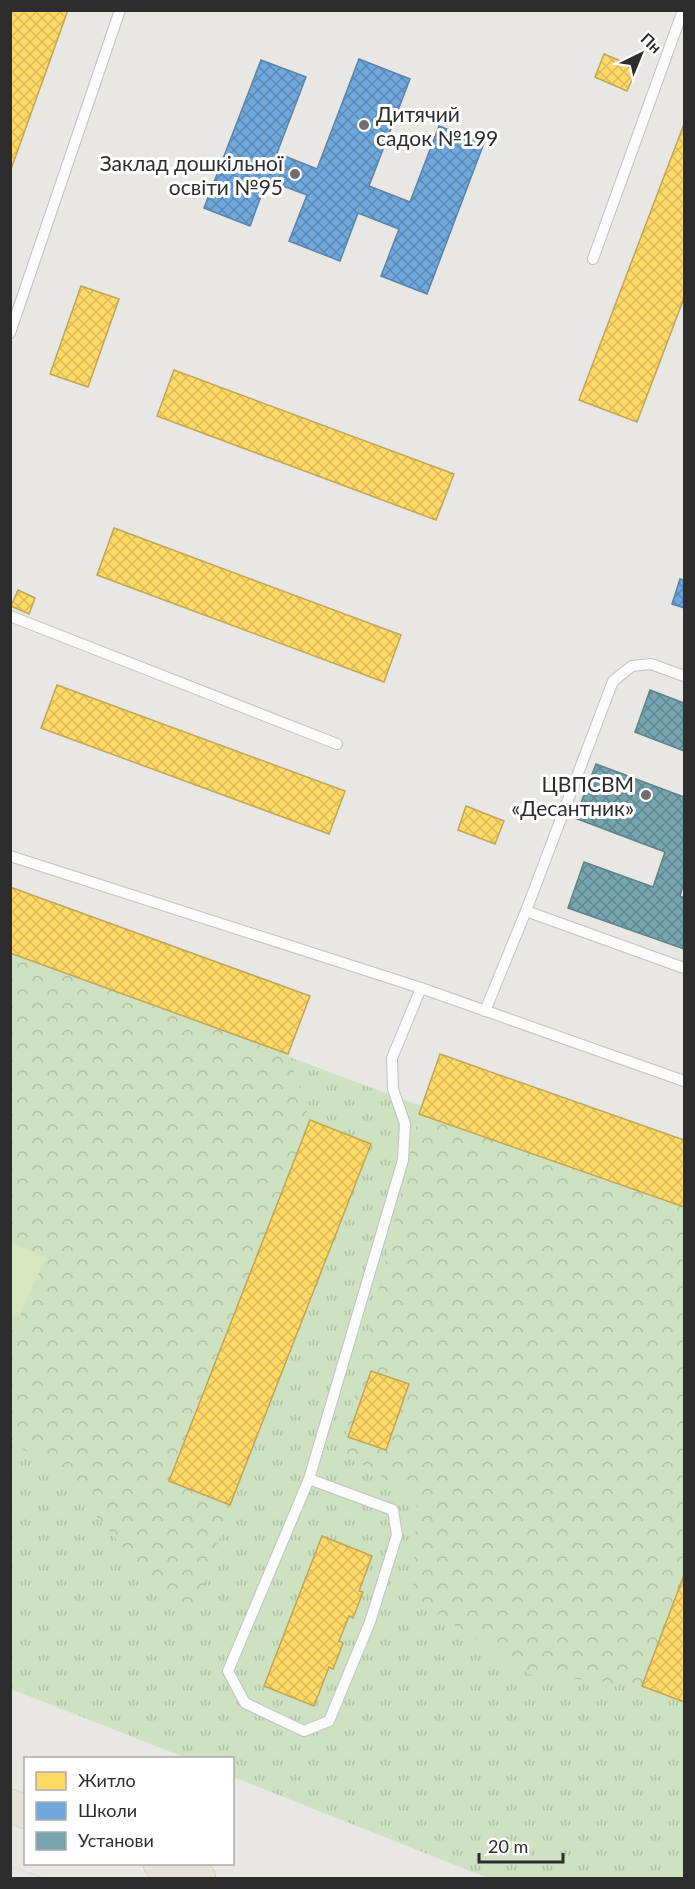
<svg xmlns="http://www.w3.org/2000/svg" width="695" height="1889" font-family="Lato,sans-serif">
	<defs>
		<pattern id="grass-tufts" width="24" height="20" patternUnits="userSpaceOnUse" patternTransform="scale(1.5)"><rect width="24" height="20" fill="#cee1c1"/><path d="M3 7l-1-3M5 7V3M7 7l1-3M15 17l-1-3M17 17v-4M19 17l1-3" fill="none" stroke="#b1c1a6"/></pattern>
		<pattern id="forest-crowns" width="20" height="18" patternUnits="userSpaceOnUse" patternTransform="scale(1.5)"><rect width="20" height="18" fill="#cee1c1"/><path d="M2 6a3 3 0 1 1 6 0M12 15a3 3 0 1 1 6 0" fill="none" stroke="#b1c1a6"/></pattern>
		<pattern id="homes-cross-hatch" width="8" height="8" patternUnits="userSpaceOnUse" patternTransform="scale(1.5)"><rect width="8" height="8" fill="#ffd966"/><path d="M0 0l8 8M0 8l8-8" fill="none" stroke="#dbbb59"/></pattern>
		<pattern id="schools-cross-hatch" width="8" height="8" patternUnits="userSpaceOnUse" patternTransform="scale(1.5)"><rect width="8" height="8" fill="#6fa8dc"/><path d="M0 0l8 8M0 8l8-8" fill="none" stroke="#5c89b3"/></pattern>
		<pattern id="public-cross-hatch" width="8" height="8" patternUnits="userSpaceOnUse" patternTransform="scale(1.5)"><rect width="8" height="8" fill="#76a5af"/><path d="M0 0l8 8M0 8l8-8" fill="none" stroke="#61878f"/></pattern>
	</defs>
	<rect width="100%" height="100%" fill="#e9e7e4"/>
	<polygon fill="url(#grass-tufts)" points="10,953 684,1204 684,1878 488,1878 233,1777 232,1758 186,1758 11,1689"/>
	<g fill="url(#forest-crowns)">
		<polygon points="11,953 288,1054 310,1120 169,1480 230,1505 191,1627 66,1480 11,1440"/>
		<polygon points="419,1114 684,1207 684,1575 642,1686 529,1674 412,1597 417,1500 342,1451"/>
	</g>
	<polygon fill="#d6e4bf" points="11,1242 46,1257 19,1318 11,1314"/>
	<g fill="url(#homes-cross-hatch)" stroke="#c0a555" stroke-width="1.5">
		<polygon points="10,10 68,10 10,172"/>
		<polygon points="604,54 637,68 627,91 595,77"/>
		<polygon points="684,124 684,298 637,422 579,400"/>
		<polygon points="81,286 119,299 88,387 50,374"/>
		<polygon points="174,370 454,474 436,520 157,416"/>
		<polygon points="114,528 401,635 384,682 97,575"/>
		<polygon points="18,590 35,598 29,614 11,606"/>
		<polygon points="57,685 345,791 329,834 41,728"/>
		<polygon points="466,806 504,821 495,844 458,830"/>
		<polygon points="10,887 310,996 288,1054 10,953"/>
		<polygon points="440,1054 684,1140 684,1207 419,1114"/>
		<polygon points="310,1120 371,1144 230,1505 169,1481"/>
		<polygon points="371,1371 409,1384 386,1450 348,1437"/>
		<polygon points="322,1536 372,1556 359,1591 363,1592 353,1618 349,1616 339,1641 343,1643 333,1669 329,1667 314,1706 264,1686"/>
		<polygon points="684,1575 684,1702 642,1686"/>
	</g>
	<g fill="url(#schools-cross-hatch)" stroke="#5b83a8" stroke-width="1.5">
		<polygon points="359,59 410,79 369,186 410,202 439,126 484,143 427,294 381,276 399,229 358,213 340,261 289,241 307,195 267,180 250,226 204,208 261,60 306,77 277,153 317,169"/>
		<polygon points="680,579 684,580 684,608 672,604"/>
	</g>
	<g fill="url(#public-cross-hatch)" stroke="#608188" stroke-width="1.5">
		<polygon points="650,690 684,703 684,751 635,732"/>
		<polygon points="596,764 684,797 684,882 680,896 684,898 684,949 568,908 584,862 653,887 665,852 575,818"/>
	</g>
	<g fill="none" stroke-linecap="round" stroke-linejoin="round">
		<defs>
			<g id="lane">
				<polyline points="593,259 683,10"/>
				<polyline points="10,333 120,10"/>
				<polyline points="10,616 337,744"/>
				<polyline points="10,856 421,988 684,1081"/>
				<polyline points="526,911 684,968"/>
				<polyline points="485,1011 526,911 613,681 632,666 651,664 684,676"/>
				<polyline points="309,1479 393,1510 397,1535 370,1622 329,1721 304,1731 245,1703 228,1671 309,1479 403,1160 405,1124 393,1089 392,1058 421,988"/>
			</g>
			<g id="primary">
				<polyline points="10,1806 26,1812"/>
				<polyline points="160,1864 199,1878"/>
			</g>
		</defs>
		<use href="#lane" stroke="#c2c2c2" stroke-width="12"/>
		<use href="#primary" stroke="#c5c4c3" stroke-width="34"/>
		<use href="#lane" stroke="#fcfbfb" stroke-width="10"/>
		<use href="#primary" stroke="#e5e2d7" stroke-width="33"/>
		<polyline stroke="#dfdee0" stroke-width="1.5" points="10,1866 44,1878"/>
	</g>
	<g fill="#6f6e6d" stroke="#fff" stroke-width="2">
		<circle cx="364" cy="125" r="6"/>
		<circle cx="295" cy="174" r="6"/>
		<circle cx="646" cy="795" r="6"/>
	</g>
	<g text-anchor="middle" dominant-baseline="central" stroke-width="6" stroke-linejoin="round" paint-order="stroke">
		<g font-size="21" fill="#2d2d2d" stroke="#fff" text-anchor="end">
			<text x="376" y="113" text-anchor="start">Дитячий<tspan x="376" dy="24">садок №199</tspan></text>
			<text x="283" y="162">Заклад дошкільної<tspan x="283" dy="24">освіти №95</tspan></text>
			<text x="634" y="783">ЦВПСВМ<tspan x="634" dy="24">«Десантник»</tspan></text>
		</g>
	</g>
	<rect width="695" height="1889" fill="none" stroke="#2d2d2d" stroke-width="24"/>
	<rect x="24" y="1757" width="210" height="108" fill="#ffffff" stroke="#ababab" stroke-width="1.5"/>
	<rect x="36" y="1772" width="30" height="18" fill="#ffd966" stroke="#ababab" stroke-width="1.5"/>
	<text x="78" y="1787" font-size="18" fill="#2d2d2d">Житло</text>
	<rect x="36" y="1802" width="30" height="18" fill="#6fa8dc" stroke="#ababab" stroke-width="1.5"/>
	<text x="78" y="1817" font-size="18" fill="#2d2d2d">Школи</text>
	<rect x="36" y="1832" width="30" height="18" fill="#76a5af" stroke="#ababab" stroke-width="1.5"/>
	<text x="78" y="1847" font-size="18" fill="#2d2d2d">Установи</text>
	<g transform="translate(641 54) rotate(43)" stroke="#ffffff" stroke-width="4.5" paint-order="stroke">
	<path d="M0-4.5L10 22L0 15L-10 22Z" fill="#2d2d2d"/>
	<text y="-9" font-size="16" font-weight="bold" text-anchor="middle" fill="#2d2d2d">Пн</text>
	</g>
	<path d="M479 1853v9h84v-9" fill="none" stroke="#2d2d2d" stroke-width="3"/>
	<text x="488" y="1853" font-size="18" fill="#2d2d2d" stroke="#ffffff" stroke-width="4.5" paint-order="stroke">20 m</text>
</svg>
